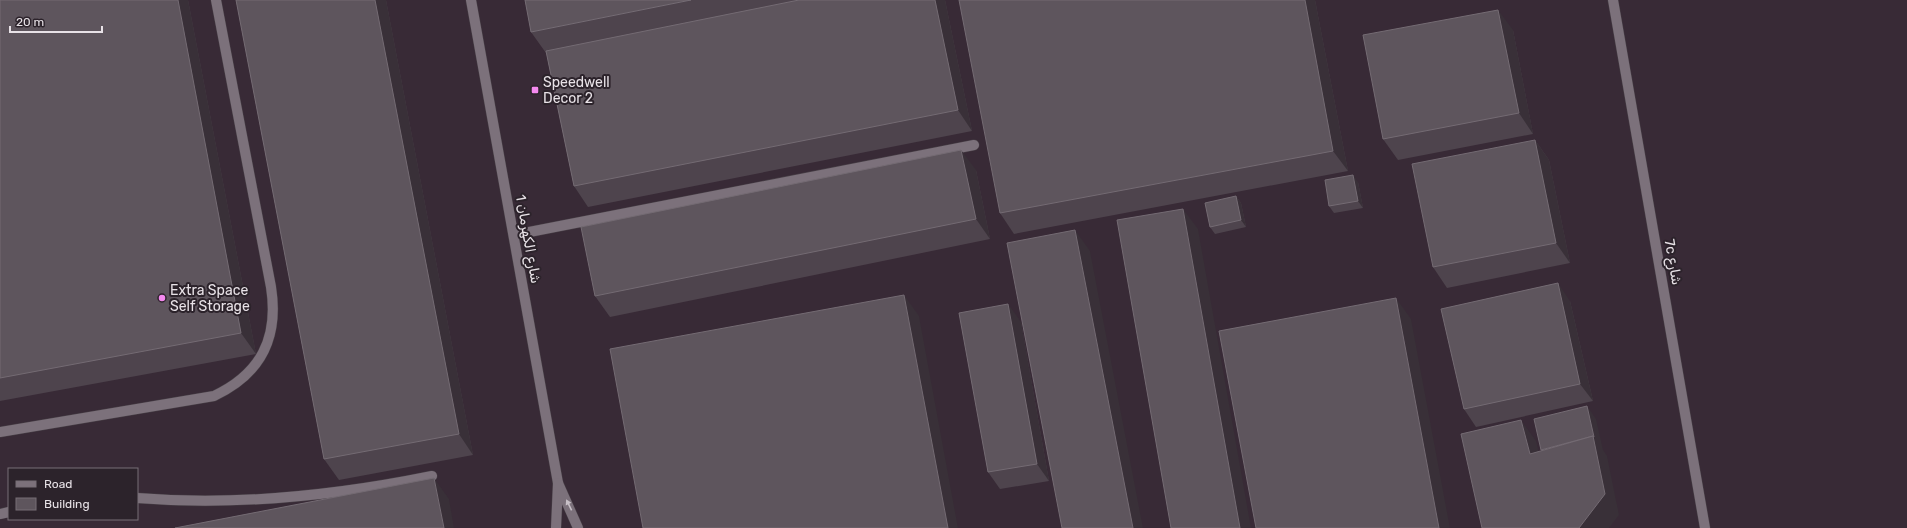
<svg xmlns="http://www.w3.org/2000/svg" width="1907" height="528" font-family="Rubik,Vazirmatn,sans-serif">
	<rect width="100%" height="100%" fill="#2c232b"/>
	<path fill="#382a36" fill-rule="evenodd" d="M 0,0 L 1907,0 L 1907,528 L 0,528 ZM 9,469 L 137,469 L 137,519 L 9,519 Z"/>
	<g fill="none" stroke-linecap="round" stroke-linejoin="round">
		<defs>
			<g id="lane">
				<polyline points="1613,0 1705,528"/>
				<polyline points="514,235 974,145"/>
				<path d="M 0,432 L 214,396 C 261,374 279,338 271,287 L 216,0"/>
				<path d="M 137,498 C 237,506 334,496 432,476"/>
				<polyline points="0,514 9,512"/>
			</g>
			<g id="street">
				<polyline points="471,0 558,483 556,528"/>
				<polyline points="558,483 578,528"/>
			</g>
		</defs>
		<use href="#lane" stroke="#473f46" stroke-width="11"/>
		<use href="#street" stroke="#473f46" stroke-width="11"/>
		<use href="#lane" stroke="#7c717b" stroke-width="10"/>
		<use href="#street" stroke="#7c717b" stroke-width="10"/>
	</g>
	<g fill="#4e444d">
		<polygon points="0,0 188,0 256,354 0,401"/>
		<polygon points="236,0 386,0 473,455 339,480 324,459"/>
		<polygon points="525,0 945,0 972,131 588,207 574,186 546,52 546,53 531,32"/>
		<polygon points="1315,0 1348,171 1014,234 1000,213"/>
		<polygon points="1513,30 1533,134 1398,160 1383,139"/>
		<polygon points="1535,140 1549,160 1570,263 1447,288 1433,267"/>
		<polygon points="976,170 990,239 610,317 595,296"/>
		<polygon points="1358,182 1363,208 1334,213 1329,206"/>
		<polygon points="1236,196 1241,203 1246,227 1215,234 1210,227"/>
		<polygon points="1570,301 1593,401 1476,427 1464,409"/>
		<polygon points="1021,322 1049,481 1000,489 988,472"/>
	</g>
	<g fill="#393038">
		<polygon points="178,0 188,0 256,354 241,333"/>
		<polygon points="375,0 386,0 473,455 459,434"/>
		<polygon points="935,0 945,0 972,131 958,110"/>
		<polygon points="1305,0 1315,0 1348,171 1333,151"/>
		<polygon points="1498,10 1513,30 1533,134 1519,113"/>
		<polygon points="1535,140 1549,160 1570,263 1556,243"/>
		<polygon points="961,150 976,170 990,239 976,219"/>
		<polygon points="1353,175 1358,182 1363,208 1358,201"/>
		<polygon points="1236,196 1241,203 1246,227 1241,220"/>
		<polygon points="1183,209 1198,229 1251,528 1240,528"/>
		<polygon points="1075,230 1090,251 1143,528 1133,528"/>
		<polygon points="1558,283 1570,301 1593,401 1580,384"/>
		<polygon points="904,295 919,316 958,528 948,528"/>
		<polygon points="1396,298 1411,319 1450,528 1439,528"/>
		<polygon points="1008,304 1021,322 1049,481 1037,464"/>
		<polygon points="1587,406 1596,419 1603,450 1607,456 1619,515 1609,528 1579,528 1593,436"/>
		<polygon points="1521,420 1536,441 1544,474 1530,454"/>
		<polygon points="434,478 449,499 454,528 444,528"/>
	</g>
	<g fill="#5e555d" stroke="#746b73">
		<polygon points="0,0 178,0 241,333 0,378"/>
		<polygon points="236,0 375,0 459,434 324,459"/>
		<polygon points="525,0 691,0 531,32"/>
		<polygon points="799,0 935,0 958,110 574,186 546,51"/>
		<polygon points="959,0 1305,0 1333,151 1000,213"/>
		<polygon points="1498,10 1519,113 1383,139 1363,35"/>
		<polygon points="1535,140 1556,243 1433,267 1412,164"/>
		<polygon points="961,150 976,219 595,296 581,227"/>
		<polygon points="1353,175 1358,201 1329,206 1325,180"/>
		<polygon points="1236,196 1241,220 1210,227 1205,203"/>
		<polygon points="1183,209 1240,528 1171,528 1117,220"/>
		<polygon points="1075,230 1133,528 1062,528 1007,243"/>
		<polygon points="1558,283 1580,384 1464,409 1441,309"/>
		<polygon points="904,295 948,528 643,528 610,349"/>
		<polygon points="1396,298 1439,528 1256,528 1219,331"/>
		<polygon points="1008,304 1037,464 988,472 959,313"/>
		<polygon points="1587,406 1594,437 1593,436 1541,450 1534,419"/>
		<polygon points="1521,420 1530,454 1593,436 1605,494 1579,528 1482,528 1461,434"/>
		<polygon points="434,478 444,528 175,528"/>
	</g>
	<defs><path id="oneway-solid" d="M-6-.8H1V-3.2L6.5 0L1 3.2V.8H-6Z"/></defs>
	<use fill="#c8c0c7" href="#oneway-solid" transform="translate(569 505) rotate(-116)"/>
	<g fill="#f589ef" stroke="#2c232b" stroke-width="1.5">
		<rect x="531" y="86" width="8" height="8" rx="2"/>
		<circle cx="162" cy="298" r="4"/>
	</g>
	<g text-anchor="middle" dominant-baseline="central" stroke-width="4" stroke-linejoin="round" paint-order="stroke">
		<g font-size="14" fill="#e8e2e7" stroke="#2c232b" text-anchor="start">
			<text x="543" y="82">Speedwell<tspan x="543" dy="16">Decor 2</tspan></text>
			<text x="170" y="290">Extra Space<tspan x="170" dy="16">Self Storage</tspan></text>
		</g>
		<g font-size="14" fill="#e8e2e7" stroke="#2c232b">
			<text transform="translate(528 239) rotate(80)">شارع الكهرمان 1</text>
			<text transform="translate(1673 262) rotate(80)">7c شارع</text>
		</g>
	</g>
	<rect x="8" y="468" width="130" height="52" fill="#2c232b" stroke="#776f76"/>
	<rect x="16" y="481" width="20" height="6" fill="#7c717b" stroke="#776f76"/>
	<text x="44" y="488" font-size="12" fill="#e8e2e7">Road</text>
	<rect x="16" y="498" width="20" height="12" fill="#5e555d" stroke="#776f76"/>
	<text x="44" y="508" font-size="12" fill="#e8e2e7">Building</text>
	<path d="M10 26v6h92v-6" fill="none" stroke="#e8e2e7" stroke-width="2"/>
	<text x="16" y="26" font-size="12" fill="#e8e2e7" stroke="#2c232b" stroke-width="3" paint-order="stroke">20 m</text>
</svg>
